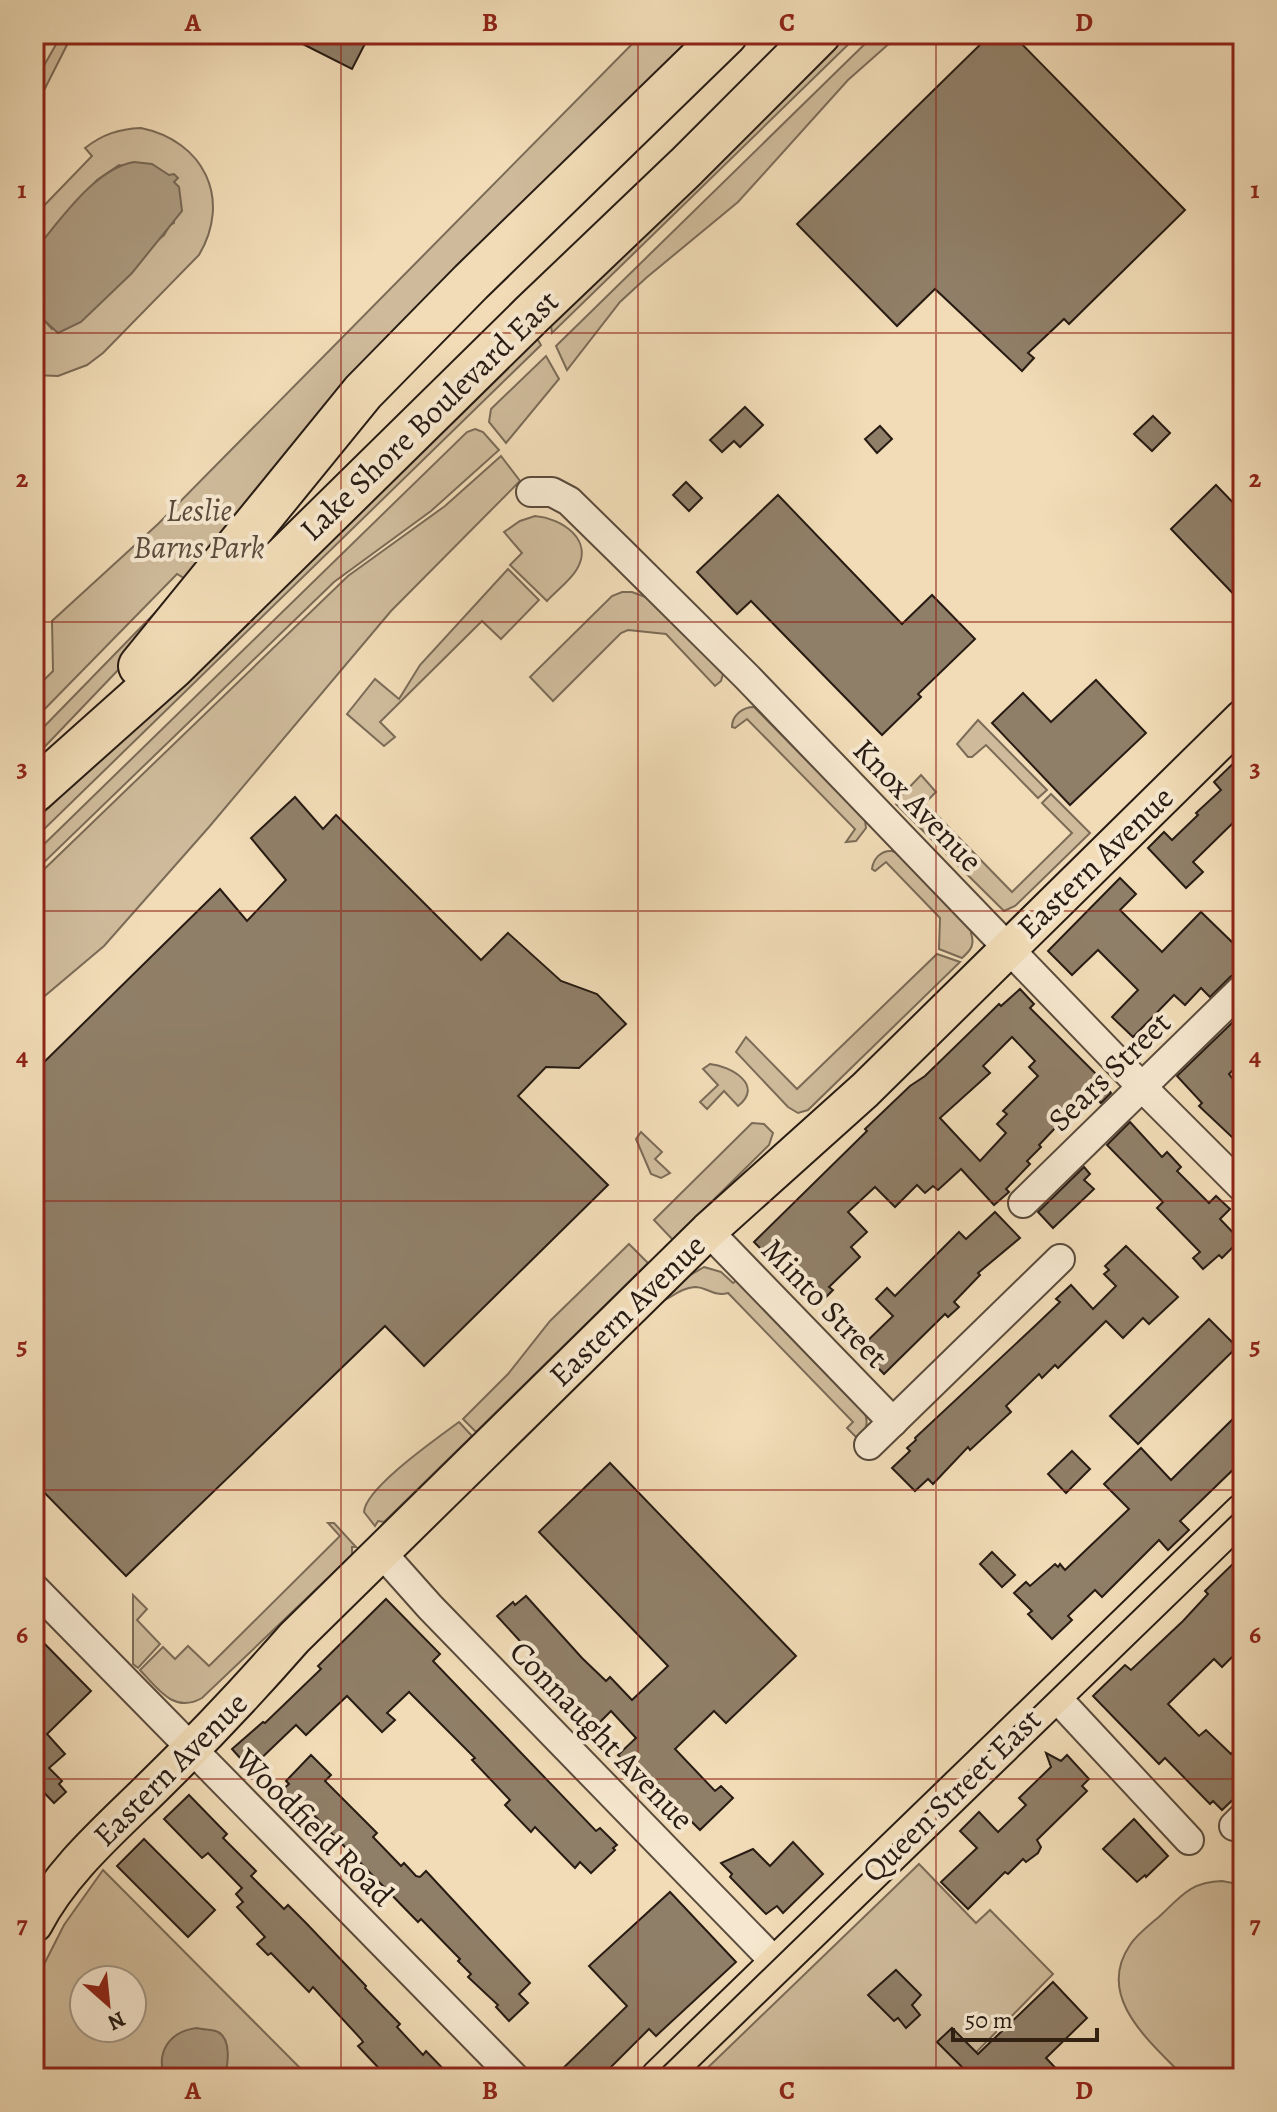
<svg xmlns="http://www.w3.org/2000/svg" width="1277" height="2112" font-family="Alegreya,serif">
	<rect width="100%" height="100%" fill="#f1dcb7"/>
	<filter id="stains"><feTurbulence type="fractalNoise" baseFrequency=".0025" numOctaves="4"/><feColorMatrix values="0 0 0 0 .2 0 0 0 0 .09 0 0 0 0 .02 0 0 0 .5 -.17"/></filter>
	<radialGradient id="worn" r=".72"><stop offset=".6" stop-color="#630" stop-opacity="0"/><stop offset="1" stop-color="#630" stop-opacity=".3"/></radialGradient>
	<g fill="#cfbb9b" stroke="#7b6b57" stroke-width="2" fill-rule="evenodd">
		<polygon points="62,34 70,39 34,110 34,83"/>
		<polygon points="642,34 708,34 184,601 34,758 34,737 187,580 177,574 34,720 34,690 53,671 52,621 158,524"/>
		<polygon points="843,34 859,34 552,333 551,325 555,314"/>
		<polygon points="875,34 900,34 848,80 738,202 646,278 620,302 567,370 556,346"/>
		<path d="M 141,128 C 204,141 232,199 199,255 L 103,353 L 87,365 L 58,376 L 34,375 L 34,319 L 43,319 L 52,329 L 164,235 L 170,225 L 174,223 L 174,182 L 169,176 L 119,165 L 97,180 L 34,251 L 34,216 L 92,156 L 85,148 C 103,134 119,129 141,128 Z"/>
		<polygon points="538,340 541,345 34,839 34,822 526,342"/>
		<polygon points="546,356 559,379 506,443 489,422 491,409"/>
		<polygon points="475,429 483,432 499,450 431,511 334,582 34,872 34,854 467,432"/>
		<polygon points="501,456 520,481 391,611 209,827 104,946 34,1005 34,879 348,576 445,506"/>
		<path d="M 535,516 C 562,518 594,540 577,569 C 570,581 556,591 547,601 L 510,565 L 522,553 L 504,532 L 520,521 Z"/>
		<polygon points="508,569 539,600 501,639 482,621 380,722 395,737 384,746 347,714 375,679 399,699 420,665"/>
		<polygon points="622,592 632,592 651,599 723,674 721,681 715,686 666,634 628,630 621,633 553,701 530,677 612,596"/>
		<path d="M 754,707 L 865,820 L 866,828 L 856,841 L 846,842 L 855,829 L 747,719 L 735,728 L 732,727 C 732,715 743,707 754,707 Z"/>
		<polygon points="978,720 1047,790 1038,798 986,745 972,757 968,757 957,744"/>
		<polygon points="921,775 936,792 925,803 1012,892 1072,833 1042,803 1051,794 1090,833 1015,906 1004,911 896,804 899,798"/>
		<path d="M 892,851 L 897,853 L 974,930 L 971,933 C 975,945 971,950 962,958 L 939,949 L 940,918 L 886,862 L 875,871 L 872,869 C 873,859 881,850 892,851 Z"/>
		<polygon points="937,954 960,962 808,1110 798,1113 788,1107 736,1052 746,1037 797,1089"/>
		<path d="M 710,1064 C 730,1066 765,1085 738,1106 L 724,1091 L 707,1109 L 700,1102 L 718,1085 L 703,1069 Z"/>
		<polygon points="752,1123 764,1124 773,1133 769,1145 673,1240 654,1220"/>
		<polygon points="641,1132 662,1152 655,1159 670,1173 661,1178 651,1174 636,1139"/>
		<polygon points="629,1244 648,1263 476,1432 463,1419 508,1374 550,1321"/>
		<path d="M 704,1267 L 721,1272 L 733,1283 L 737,1280 L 863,1410 C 870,1421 866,1430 859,1440 L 847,1428 L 853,1422 L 728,1293 C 714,1297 707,1287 695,1287 C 681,1288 674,1296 663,1301 L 687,1277 Z"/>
		<path d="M 459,1422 L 472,1436 L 384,1522 L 378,1521 L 375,1526 L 364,1512 C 365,1488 439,1437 459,1422 Z"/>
		<path d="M 328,1523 L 334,1523 L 356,1547 L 352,1547 L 352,1555 L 202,1698 C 174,1714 158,1689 140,1670 L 163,1647 L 175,1659 L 188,1646 L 209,1666 L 340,1536 Z"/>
		<polygon points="133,1595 147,1609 137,1620 160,1644 138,1668 133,1664"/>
		<polygon points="919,1864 976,1923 990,1910 1053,1974 951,2078 697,2078"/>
		<path d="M 103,1870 L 310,2078 L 34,2078 L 34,1984 L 64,1925 ZM 84,1980 L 132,1980 L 132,2028 L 84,2028 Z"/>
		<path d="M 1222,1881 L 1243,1885 L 1243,2078 L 1185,2078 C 1152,2043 1094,1998 1130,1945 C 1137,1934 1151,1924 1161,1915 C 1182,1895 1191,1882 1222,1881 Z"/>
	</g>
	<g fill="#ac9a7f" stroke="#776754" stroke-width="2">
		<path d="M 134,162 L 152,164 L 169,175 L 174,174 L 178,178 L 174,182 L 179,187 L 182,211 L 132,273 L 81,322 L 58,333 L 43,319 L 34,319 L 34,251 C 60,221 94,169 134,162 Z"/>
		<path d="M 197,2028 C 203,2030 213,2029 218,2032 C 232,2039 228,2066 224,2078 L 165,2078 C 155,2052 170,2031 197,2028 Z"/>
	</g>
	<g fill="#907f68" stroke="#271b13" stroke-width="2" fill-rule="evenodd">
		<polygon points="283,34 370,34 352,69"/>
		<polygon points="991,34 1012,34 1185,210 1069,324 1064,319 1028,353 1034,358 1022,371 935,289 897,326 797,224"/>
		<polygon points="745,407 763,425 740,447 734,441 722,452 710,440"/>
		<polygon points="1153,416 1170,433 1152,451 1134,434"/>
		<polygon points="880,426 892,439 877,453 865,439"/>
		<polygon points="686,482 702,498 689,511 673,495"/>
		<polygon points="1216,485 1243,513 1243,604 1171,529"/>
		<polygon points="778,495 902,624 932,595 975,639 918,694 921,697 882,735 751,601 737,614 697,572"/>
		<polygon points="1096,680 1146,733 1070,805 992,723 1023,693 1051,722"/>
		<polygon points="1243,754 1243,813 1193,862 1203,872 1186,888 1148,848 1164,832 1172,840 1198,815 1196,813 1221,790 1214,782"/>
		<polygon points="295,797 323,829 336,815 481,960 508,933 561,981 597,994 626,1024 579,1068 546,1067 518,1096 608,1185 424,1366 385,1326 126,1576 34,1482 34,1072 220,889 247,921 286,880 251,838"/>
		<polygon points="1120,878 1136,894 1120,910 1162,952 1201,912 1233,943 1243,933 1243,971 1231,976 1210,997 1201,988 1185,1005 1174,995 1133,1037 1112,1017 1138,990 1098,950 1072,975 1048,951"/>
		<path d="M 1020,989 L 1034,1004 L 1030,1008 L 1109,1087 L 1107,1088 L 1111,1093 L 1101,1103 L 1095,1097 L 1082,1110 L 1077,1105 L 1039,1145 L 1041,1147 L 1027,1161 L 1030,1164 L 1006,1189 L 1009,1192 L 994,1205 L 961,1169 L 938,1190 L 933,1186 L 925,1193 L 917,1185 L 895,1207 L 875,1187 L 848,1212 L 867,1232 L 851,1247 L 860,1257 L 829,1287 L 833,1290 L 817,1306 L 754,1242 L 867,1131 L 865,1129 L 910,1086 L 925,1076 L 999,1004 L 1001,1006 ZM 1012,1037 L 1035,1061 L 1029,1067 L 1038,1076 L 1003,1111 L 1007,1114 L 997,1124 L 1006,1133 L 980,1161 L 940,1118 L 990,1073 L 983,1066 Z"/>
		<polygon points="1234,1021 1239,1026 1233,1032 1243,1041 1243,1059 1229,1074 1243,1092 1243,1133 1235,1140 1199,1106 1202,1103 1177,1076"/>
		<polygon points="1130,1122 1162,1157 1167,1152 1181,1167 1177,1171 1209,1203 1216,1196 1230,1209 1220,1219 1240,1240 1222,1258 1219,1255 1203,1269 1193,1258 1200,1252 1157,1208 1163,1202 1107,1145"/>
		<polygon points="1084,1167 1090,1174 1084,1180 1094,1189 1053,1228 1038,1212"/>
		<polygon points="995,1212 1020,1238 978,1273 980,1275 954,1302 959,1307 948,1317 945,1314 884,1374 869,1358 871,1356 862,1346 893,1316 876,1299 887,1288 895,1296 959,1232 966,1239"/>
		<polygon points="1126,1246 1178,1297 1149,1324 1143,1318 1123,1338 1106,1321 1058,1368 1055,1365 1042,1378 1039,1374 1006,1406 1011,1412 970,1450 968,1447 933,1484 928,1479 915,1491 892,1468 910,1451 907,1448 916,1440 915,1438 1037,1324 1060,1302 1056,1299 1071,1285 1093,1309 1116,1286 1104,1274 1109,1270 1105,1266"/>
		<polygon points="1209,1319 1237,1347 1138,1444 1110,1416"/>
		<polygon points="1243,1409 1243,1460 1180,1521 1189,1530 1168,1550 1159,1540 1102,1597 1095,1590 1068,1616 1072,1620 1052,1639 1028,1614 1032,1611 1014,1593 1026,1582 1030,1586 1055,1564 1058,1567 1060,1564 1065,1570 1129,1509 1104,1484 1141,1448 1171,1480"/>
		<polygon points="1072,1451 1090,1469 1066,1493 1048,1474"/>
		<polygon points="610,1463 796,1656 726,1723 714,1711 675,1749 715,1791 721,1786 733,1798 700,1830 643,1773 639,1777 618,1755 636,1738 611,1711 596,1726 527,1657 531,1653 497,1616 513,1602 515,1605 526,1596 582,1658 606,1681 610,1677 632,1700 668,1666 539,1532"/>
		<polygon points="992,1552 1015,1575 1002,1587 980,1564"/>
		<polygon points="1243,1554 1243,1646 1222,1667 1214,1659 1168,1704 1199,1736 1206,1730 1231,1754 1235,1750 1243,1758 1243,1790 1222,1810 1213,1801 1210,1804 1165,1758 1159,1764 1093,1696 1125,1665 1131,1670 1183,1621 1208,1594 1205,1591"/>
		<polygon points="386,1599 440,1654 433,1661 596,1831 600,1828 617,1845 613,1848 615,1850 591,1873 580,1862 575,1868 535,1827 531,1832 505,1805 510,1800 472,1760 475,1758 409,1692 387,1713 395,1720 382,1732 347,1696 306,1735 296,1725 250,1769 232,1749 263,1722 265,1723 321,1669 318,1666"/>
		<polygon points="34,1633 91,1691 47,1734 65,1754 49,1768 62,1781 59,1784 66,1792 54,1803 34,1782"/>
		<polygon points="1046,1753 1061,1761 1067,1755 1089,1779 1082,1786 1087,1791 1037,1840 1041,1847 1038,1853 1026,1862 1023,1859 1008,1874 1005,1872 968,1909 941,1882 977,1848 960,1831 979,1812 998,1832 1026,1805 1019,1798 1051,1767"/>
		<polygon points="311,1755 331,1775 325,1781 377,1833 373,1837 401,1866 404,1863 416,1876 420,1877 426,1871 530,1983 519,1994 528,2003 509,2021 496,2007 498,2005 468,1977 471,1974 458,1961 460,1959 421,1919 418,1922 304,1805 299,1810 281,1791 289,1784 286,1781"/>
		<polygon points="189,1795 227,1834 223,1838 256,1871 251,1876 284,1909 288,1905 306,1923 366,1986 365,1988 400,2024 397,2027 423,2055 426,2051 452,2078 388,2078 358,2046 363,2042 361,2039 313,1987 309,1992 271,1953 268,1955 257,1944 265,1937 237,1907 243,1902 236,1894 242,1888 208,1853 202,1858 164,1819"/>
		<polygon points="1134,1819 1168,1856 1146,1877 1145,1875 1137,1882 1103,1849"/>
		<polygon points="144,1839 215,1910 188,1937 117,1866"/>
		<polygon points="793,1842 823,1874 783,1913 777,1906 766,1914 730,1877 732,1874 721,1863 753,1849 770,1866"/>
		<polygon points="670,1892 736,1962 656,2036 649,2029 600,2078 553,2078 627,2006 589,1966"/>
		<polygon points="896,1970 921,1995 912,2005 920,2015 906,2028 898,2018 894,2021 868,1995"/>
		<polygon points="1053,1982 1087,2018 1046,2058 1065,2078 953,2078 963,2068 937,2042 952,2028 978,2054"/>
	</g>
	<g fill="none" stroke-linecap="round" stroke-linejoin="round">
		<defs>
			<g id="minor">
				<polyline points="531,492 552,492 569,501 621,552 747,677 1141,1086 1243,1188"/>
				<polyline points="1023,1203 1243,988"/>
				<polyline points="708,1231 893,1422"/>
				<polyline points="869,1445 1060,1259"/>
				<polyline points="381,1552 430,1607 777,1964"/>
				<polyline points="34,1588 515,2078"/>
				<polyline points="1054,1695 1189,1840"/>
				<polyline points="1234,1826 1243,1817"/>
			</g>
			<g id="major">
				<path d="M 34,1924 C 63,1868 115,1825 159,1781 C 206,1735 251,1687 294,1638 L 708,1231 L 865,1090 L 1243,718"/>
				<polyline points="659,2078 1243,1512"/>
			</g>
			<g id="highway">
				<polyline points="140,666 363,392 471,282 726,34"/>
				<polyline points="34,791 173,667 532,314 686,167 819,34"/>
			</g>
		</defs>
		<use href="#minor" stroke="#5a4b3c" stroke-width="32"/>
		<use href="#major" stroke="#271b13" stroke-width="40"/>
		<use href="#highway" stroke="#271b13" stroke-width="46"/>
		<use href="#minor" stroke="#f6e8d0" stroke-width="28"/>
		<use href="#major" stroke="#f1dcb7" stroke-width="36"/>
		<use href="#highway" stroke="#f1dcb7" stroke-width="42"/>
		<polyline stroke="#271b13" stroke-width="2" points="652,2078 1243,1505"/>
	</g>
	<path fill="none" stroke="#8f2418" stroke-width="2" stroke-opacity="0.55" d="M 341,34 L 341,2078M 638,34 L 638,2078M 936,34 L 936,2078M 34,333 L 1243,333M 34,622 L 1243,622M 34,911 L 1243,911M 34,1201 L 1243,1201M 34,1490 L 1243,1490M 34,1779 L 1243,1779"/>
	<g text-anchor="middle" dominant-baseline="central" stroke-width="8" stroke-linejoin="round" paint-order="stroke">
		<g font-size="32" fill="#271b13" stroke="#f6e8d0">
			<text transform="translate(429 415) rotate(-44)">Lake Shore Boulevard East</text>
			<text transform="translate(918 805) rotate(46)">Knox Avenue</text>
			<text transform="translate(1095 862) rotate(-44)">Eastern Avenue</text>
			<text transform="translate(1109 1071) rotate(-44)">Sears Street</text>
			<text transform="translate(825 1303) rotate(46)">Minto Street</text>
			<text transform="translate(627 1310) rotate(-44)">Eastern Avenue</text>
			<text transform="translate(602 1735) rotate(46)">Connaught Avenue</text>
			<text transform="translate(170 1769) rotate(-45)">Eastern Avenue</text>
			<text transform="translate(951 1795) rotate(-44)">Queen Street East</text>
			<text transform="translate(315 1827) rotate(45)">Woodfield Road</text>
		</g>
		<g font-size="32" font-style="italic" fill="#594b3c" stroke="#f6e8d0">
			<text x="199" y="510">Leslie<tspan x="199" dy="37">Barns Park</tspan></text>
		</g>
	</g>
	<rect width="1277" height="2112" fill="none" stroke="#f1dcb7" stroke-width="88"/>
	<g transform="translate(108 2004) rotate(153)"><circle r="38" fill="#f6e8d0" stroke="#a39684" stroke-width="2"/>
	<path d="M0-6L14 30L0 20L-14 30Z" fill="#8f2418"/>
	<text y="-12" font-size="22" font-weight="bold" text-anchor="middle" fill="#271b13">N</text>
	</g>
	<path d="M953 2028v12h144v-12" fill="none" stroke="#271b13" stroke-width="4"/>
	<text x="965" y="2028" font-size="24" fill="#271b13" stroke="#f6e8d0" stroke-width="6" paint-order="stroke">50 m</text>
	<rect x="44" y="44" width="1189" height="2024" fill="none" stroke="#8f2418" stroke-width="3"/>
	<g font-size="26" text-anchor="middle" font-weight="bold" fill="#8f2418">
		<text x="193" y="31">A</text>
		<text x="490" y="31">B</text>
		<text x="787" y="31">C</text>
		<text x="1084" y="31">D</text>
		<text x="22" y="198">1</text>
		<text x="1255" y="198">1</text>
		<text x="22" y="487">2</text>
		<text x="1255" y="487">2</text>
		<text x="22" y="776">3</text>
		<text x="1255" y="776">3</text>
		<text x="22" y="1065">4</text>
		<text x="1255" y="1065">4</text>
		<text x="22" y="1354">5</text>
		<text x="1255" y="1354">5</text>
		<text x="22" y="1643">6</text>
		<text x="1255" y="1643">6</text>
		<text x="22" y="1933">7</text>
		<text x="1255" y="1933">7</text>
		<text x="193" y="2099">A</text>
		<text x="490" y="2099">B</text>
		<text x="787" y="2099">C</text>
		<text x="1084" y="2099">D</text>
	</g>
	<rect width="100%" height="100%" filter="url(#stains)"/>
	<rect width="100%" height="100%" fill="url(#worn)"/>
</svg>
